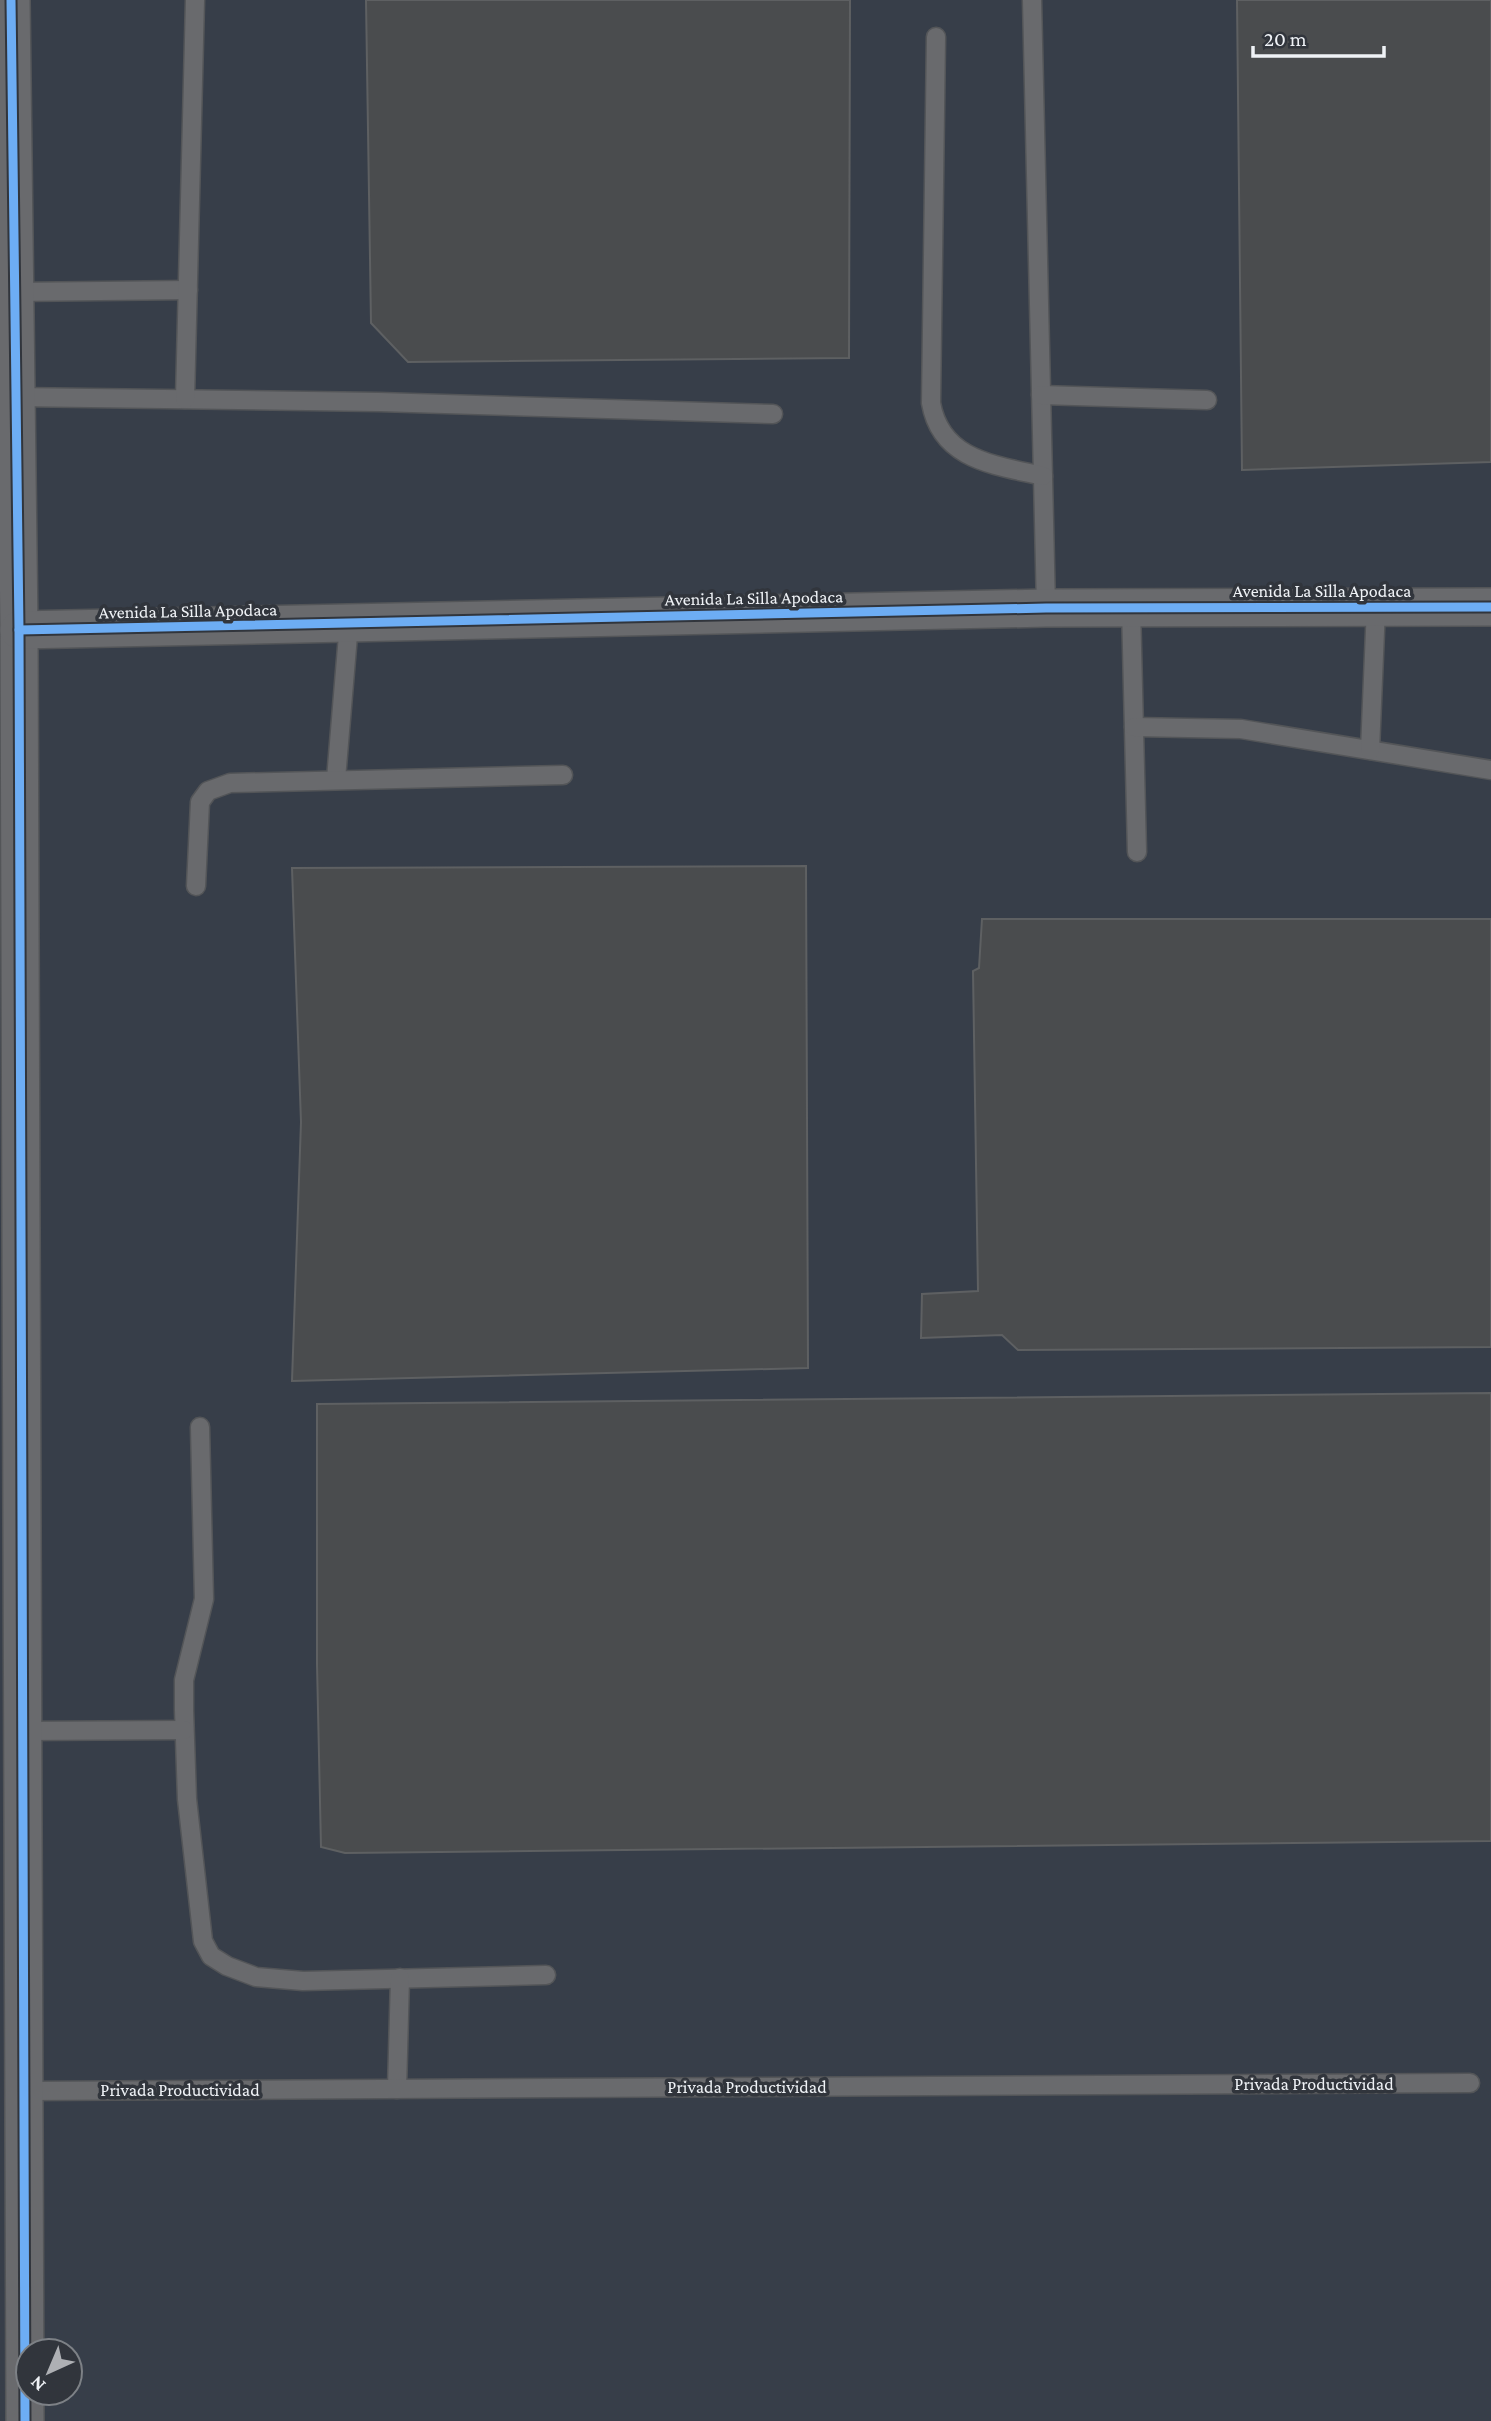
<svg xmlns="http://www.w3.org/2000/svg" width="1491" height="2421" font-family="'Crimson Pro',serif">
	<rect width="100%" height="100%" fill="#343639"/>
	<path fill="#373e49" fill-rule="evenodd" d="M 0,0 L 1491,0 L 1491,2421 L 0,2421 ZM 28,2351 L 70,2351 L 70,2393 L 28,2393 Z"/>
	<g fill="#4a4c4e" stroke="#5e6062" stroke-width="2">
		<polygon points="366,0 850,0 849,358 408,362 371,323"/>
		<polygon points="1237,0 1491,0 1491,462 1242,470"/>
		<polygon points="806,866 808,1368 292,1381 301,1122 292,868"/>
		<polygon points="982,919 1491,919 1491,1347 1018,1350 1002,1335 921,1338 922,1294 978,1291 973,971 979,968"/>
		<polygon points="1491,1393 1491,1841 345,1853 321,1847 317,1664 317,1404"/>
	</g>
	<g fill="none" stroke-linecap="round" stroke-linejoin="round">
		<defs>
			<g id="service">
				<polyline points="1032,0 1046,608"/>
				<path d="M 936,37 L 931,403 C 941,460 994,465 1043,476"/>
				<polyline points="15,292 188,290"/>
				<polyline points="1041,395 1207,400"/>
				<polyline points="16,397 379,402 773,414"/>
				<polyline points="185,399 195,0"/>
				<polyline points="1131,607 1137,852"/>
				<polyline points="1134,727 1241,729 1491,770"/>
				<polyline points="1370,750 1376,607"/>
				<polyline points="336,779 349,623"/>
				<polyline points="196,886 200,802 208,791 230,783 563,775"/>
				<polyline points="200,1427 204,1599 184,1680 184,1710 187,1799 203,1941 211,1956 227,1966 256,1977 303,1981 546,1975"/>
				<polyline points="22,1731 184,1730"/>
				<polyline points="397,2089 400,1978"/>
				<polyline points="24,2091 1470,2083"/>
			</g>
			<g id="minor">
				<polyline points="11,0 19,630 25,2421"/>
				<polyline points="19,630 1046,608 1491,607"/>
			</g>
		</defs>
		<use href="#service" stroke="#535558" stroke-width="21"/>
		<use href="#minor" stroke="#535558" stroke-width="40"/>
		<use href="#service" stroke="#696a6d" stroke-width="18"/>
		<use href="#minor" stroke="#696a6d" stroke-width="37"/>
		<defs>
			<g id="cycleway">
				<polyline points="11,0 19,630 25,2421"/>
				<polyline points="19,630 1046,608 1491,607"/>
			</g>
		</defs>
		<use href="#cycleway" stroke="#31353c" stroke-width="13"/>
		<use href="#cycleway" stroke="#6dadf4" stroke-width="9"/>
	</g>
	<g text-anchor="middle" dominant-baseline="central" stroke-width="7" stroke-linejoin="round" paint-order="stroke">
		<g font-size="18" fill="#eff2f6" stroke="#31353c">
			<text x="1322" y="591">Avenida La Silla Apodaca</text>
			<text transform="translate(754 598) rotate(-1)">Avenida La Silla Apodaca</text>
			<text transform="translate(188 611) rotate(-1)">Avenida La Silla Apodaca</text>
			<text x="1314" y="2084">Privada Productividad</text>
			<text x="747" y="2087">Privada Productividad</text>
			<text x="180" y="2090">Privada Productividad</text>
		</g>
	</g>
	<g transform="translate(49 2372) rotate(224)"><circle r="33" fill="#31353c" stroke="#7d8186" stroke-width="2"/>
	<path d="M0-5L12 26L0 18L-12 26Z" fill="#aeb0b4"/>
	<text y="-10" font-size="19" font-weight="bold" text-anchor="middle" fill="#eff2f6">N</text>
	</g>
	<path d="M1253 46v10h131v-10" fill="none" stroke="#eff2f6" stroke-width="3.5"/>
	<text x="1264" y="46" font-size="21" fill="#eff2f6" stroke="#31353c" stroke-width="5" paint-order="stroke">20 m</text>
</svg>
